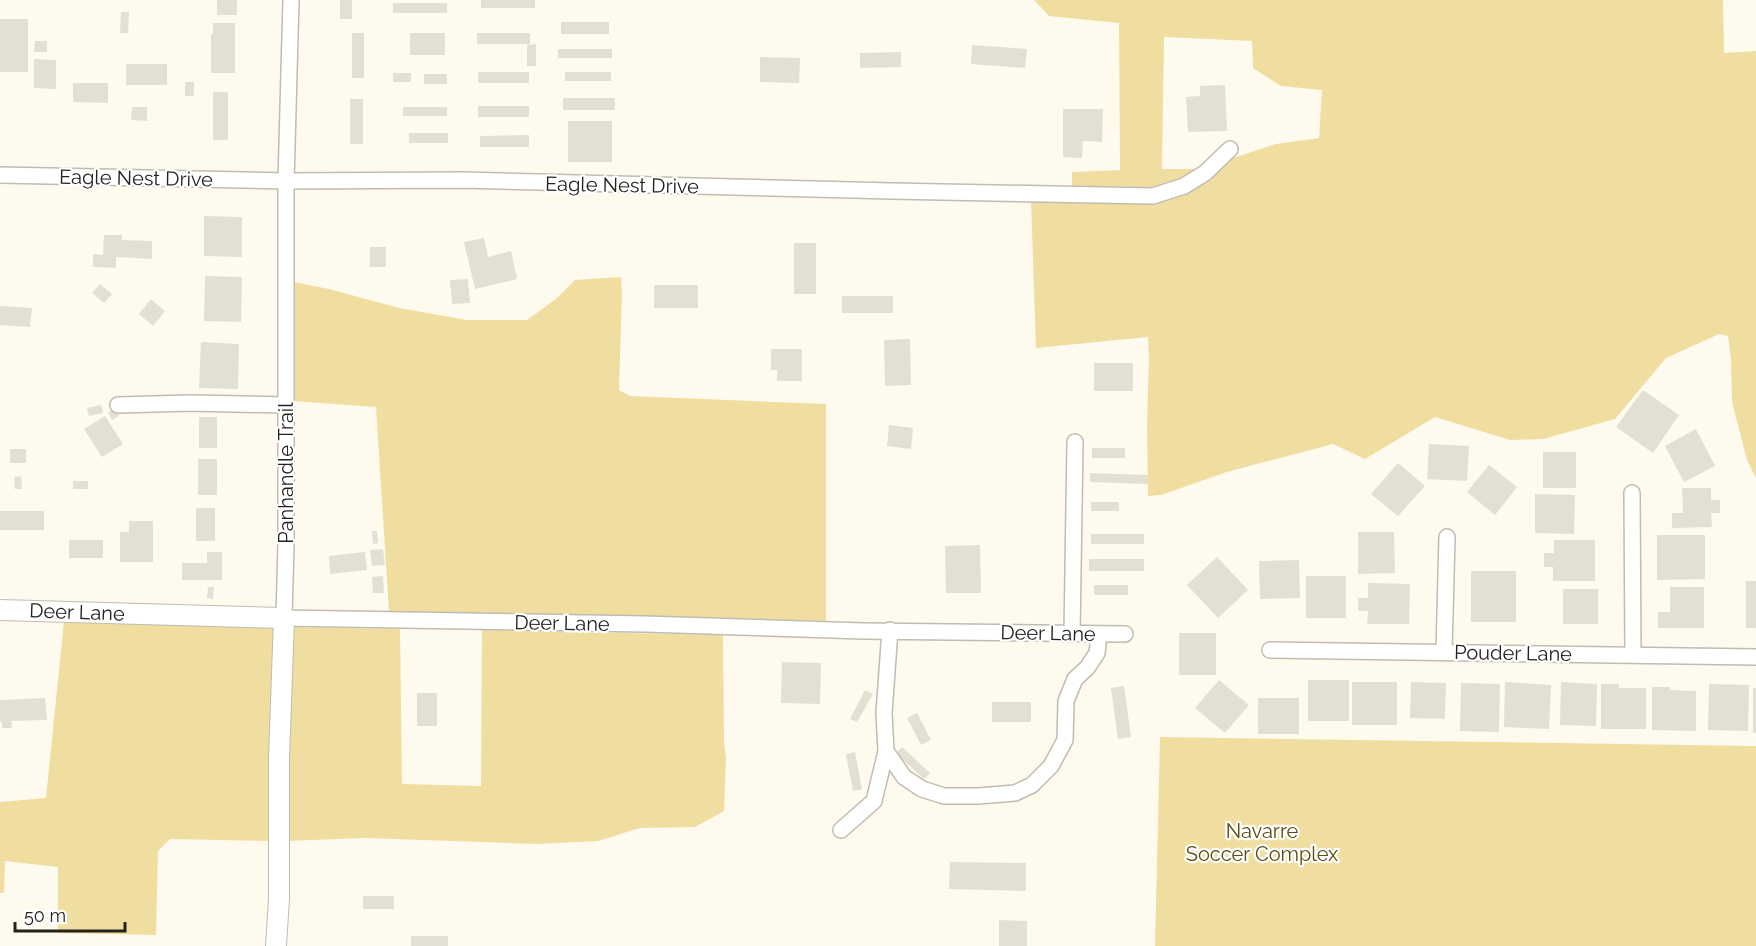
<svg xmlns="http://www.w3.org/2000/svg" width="1756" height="946" font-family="Raleway,sans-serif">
	<rect width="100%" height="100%" fill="#fefaed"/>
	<g fill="#f0dea1">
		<polygon points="1034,0 1723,0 1724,53 1756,51 1756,478 1747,460 1732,402 1731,359 1728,336 1719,334 1666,358 1615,419 1543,439 1510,440 1435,417 1365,459 1333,444 1227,472 1161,495 1148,496 1147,424 1149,359 1148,337 1036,348 1031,202 1155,204 1186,194 1208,181 1233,158 1276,144 1319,138 1322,90 1281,86 1253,68 1252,41 1164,37 1162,169 1197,169 1181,178 1152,187 1072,186 1072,172 1120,170 1119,23 1049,16"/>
		<polygon points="621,277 622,293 619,390 630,396 826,404 826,621 645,616 389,612 376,407 293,401 294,282 329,289 399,308 467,320 527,320 556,299 575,280"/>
		<polygon points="64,621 276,626 272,841 170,839 158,851 156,935 58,933 58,867 5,861 4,893 0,893 0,802 46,798"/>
		<polygon points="291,627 400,629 402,784 481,786 482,630 723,635 724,743 726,758 724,811 695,827 640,828 598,841 537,844 365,838 286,841"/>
		<polygon points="1160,737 1756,746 1756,946 1155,946"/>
	</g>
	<g fill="#e3e0d3">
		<rect x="217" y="0" width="20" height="15"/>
		<rect x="340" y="0" width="12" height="19"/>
		<rect x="481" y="0" width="54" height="8"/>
		<rect x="393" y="3" width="54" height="10"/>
		<polygon points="121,12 129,12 128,33 120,33"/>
		<rect x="0" y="19" width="28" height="53"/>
		<rect x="561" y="22" width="48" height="12"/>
		<polygon points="213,23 235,23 235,73 211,73 211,34 213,34"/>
		<rect x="352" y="33" width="12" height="45"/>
		<rect x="410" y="33" width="35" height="22"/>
		<rect x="477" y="33" width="53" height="11"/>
		<polygon points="35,41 47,41 47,52 34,52"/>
		<polygon points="536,44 536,66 527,66 527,45"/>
		<polygon points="972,45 1027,49 1025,68 971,64"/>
		<rect x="558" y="49" width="54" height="9"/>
		<polygon points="901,52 901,67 860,68 860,53"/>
		<polygon points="760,57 800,58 799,83 760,82"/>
		<polygon points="34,59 56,60 56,89 34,88"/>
		<rect x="126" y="64" width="41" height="21"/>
		<rect x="478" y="72" width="51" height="11"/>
		<rect x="565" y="72" width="46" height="9"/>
		<rect x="393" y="73" width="18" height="9"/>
		<rect x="424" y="74" width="23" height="10"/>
		<rect x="185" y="82" width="9" height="14"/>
		<polygon points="73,83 108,83 108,103 73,102"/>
		<polygon points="1225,85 1227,131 1188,132 1186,97 1200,96 1200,86"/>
		<rect x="213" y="92" width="15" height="48"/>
		<rect x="563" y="98" width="52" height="12"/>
		<rect x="350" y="99" width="13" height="45"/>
		<rect x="478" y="106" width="51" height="11"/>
		<polygon points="132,107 147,107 147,121 131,120"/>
		<rect x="403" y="107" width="44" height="9"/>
		<polygon points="1063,109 1103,109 1102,142 1083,141 1082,158 1063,157"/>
		<rect x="568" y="121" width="44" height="41"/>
		<rect x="409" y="133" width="39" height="10"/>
		<polygon points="529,135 529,147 480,147 480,136"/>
		<polygon points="204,216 242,217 242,257 204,256"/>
		<polygon points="104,235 122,235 122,240 152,241 152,259 116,257 116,268 93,267 93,254 103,255"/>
		<polygon points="484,238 488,257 511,251 517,279 475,289 464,242"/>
		<rect x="794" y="243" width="22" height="51"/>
		<rect x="370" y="247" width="16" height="20"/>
		<polygon points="205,276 242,277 241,322 204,321"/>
		<polygon points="468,279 470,303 452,304 450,280"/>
		<polygon points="100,284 112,294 104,303 92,293"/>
		<rect x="654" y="285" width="44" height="23"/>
		<rect x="842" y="296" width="51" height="17"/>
		<polygon points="151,299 165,311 153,326 139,314"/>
		<polygon points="0,306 32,308 30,327 0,325"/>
		<polygon points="910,339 911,385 885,386 884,340"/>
		<polygon points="201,342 239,344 238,389 199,388"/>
		<polygon points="771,349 802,349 802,381 777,381 777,370 771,370"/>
		<rect x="1094" y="363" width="39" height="28"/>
		<polygon points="1643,390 1679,415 1653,453 1616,427"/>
		<polygon points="101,405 103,413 89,416 87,408"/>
		<polygon points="115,409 119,416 112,420 108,412"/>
		<polygon points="105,416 123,444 102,457 84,429"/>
		<rect x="199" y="417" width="18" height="31"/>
		<polygon points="889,425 913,428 911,449 887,446"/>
		<polygon points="1696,429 1715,466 1684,482 1665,446"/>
		<polygon points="1429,444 1469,446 1467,481 1427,479"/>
		<rect x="1092" y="448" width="33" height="10"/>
		<rect x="10" y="449" width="16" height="14"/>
		<rect x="1543" y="452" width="33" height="36"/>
		<rect x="198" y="459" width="19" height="36"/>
		<polygon points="1398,463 1425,486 1398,516 1371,494"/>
		<polygon points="1489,465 1517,487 1495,515 1467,492"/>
		<polygon points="1090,473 1148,475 1148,484 1090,482"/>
		<polygon points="21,476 22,489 15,489 14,477"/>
		<rect x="73" y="481" width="15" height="8"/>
		<polygon points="1682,488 1711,488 1711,500 1720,500 1720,513 1711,513 1712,527 1672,528 1672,513 1683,513"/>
		<polygon points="1535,494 1575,495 1574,534 1535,533"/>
		<rect x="1091" y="502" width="28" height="9"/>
		<rect x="196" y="508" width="19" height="33"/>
		<rect x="0" y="511" width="44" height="19"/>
		<polygon points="129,521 153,521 153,562 120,562 120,532 129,532"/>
		<polygon points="372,531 377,531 378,543 373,544"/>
		<polygon points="1358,532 1394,532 1395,573 1358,574"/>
		<rect x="1091" y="534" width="53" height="10"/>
		<polygon points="1657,535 1705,535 1705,579 1657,580"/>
		<rect x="69" y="540" width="34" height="18"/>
		<polygon points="1554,540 1595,540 1595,581 1553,581 1553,567 1544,567 1544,553 1554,553"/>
		<polygon points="980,545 981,593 946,593 945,546"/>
		<polygon points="383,549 385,565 372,566 370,550"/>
		<polygon points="207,552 222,552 222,580 182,580 182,563 207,563"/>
		<polygon points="365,552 367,570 330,574 329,556"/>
		<polygon points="1217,557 1248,590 1218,618 1187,585"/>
		<rect x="1089" y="559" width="55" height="12"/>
		<polygon points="1299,560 1300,598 1260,599 1259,561"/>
		<rect x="1471" y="571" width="45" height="51"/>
		<polygon points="383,576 384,593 373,593 372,577"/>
		<rect x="1306" y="576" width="40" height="42"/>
		<rect x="1746" y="581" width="10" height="47"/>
		<polygon points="1368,583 1410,584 1409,624 1367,624 1368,611 1358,611 1358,598 1368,598"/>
		<rect x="1094" y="585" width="34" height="10"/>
		<polygon points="208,587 214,587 213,599 207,598"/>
		<polygon points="1670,587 1704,587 1704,628 1658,628 1658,612 1670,612"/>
		<rect x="1563" y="589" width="35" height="35"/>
		<rect x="1179" y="633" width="37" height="42"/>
		<polygon points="782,662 821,663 820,704 781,703"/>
		<polygon points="1219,680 1249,705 1225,733 1195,708"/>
		<rect x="1308" y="680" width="41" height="41"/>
		<rect x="1352" y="682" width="45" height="43"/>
		<polygon points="1411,682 1446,683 1445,719 1410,718"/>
		<polygon points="1505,682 1551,685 1549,729 1504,727"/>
		<polygon points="1561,682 1597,684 1596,726 1560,725"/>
		<polygon points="1461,683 1500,684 1499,732 1460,731"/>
		<polygon points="1601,684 1619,684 1619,688 1646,688 1646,729 1601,729"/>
		<polygon points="1709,684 1749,685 1748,731 1708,730"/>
		<polygon points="1124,686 1131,737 1118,739 1111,688"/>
		<polygon points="1652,687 1670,687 1670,690 1696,691 1696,731 1652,730"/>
		<rect x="1753" y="688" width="3" height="45"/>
		<polygon points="865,690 873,694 857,722 850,719"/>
		<rect x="417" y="693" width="20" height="33"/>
		<polygon points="45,698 47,720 11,721 12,728 2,728 2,722 0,722 0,700"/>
		<rect x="1258" y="698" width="41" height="36"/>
		<rect x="992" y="702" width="39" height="20"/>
		<polygon points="917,713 931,740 921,745 907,718"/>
		<polygon points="902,747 930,773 924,779 896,753"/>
		<polygon points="855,752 862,789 853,791 846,754"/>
		<polygon points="950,862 1026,863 1026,891 949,889"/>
		<rect x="363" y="896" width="31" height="13"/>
		<polygon points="999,920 1027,921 1027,946 999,946"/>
		<rect x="411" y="936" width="37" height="10"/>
	</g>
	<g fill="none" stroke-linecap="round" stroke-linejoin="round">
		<defs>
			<g id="minor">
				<polyline points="291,0 286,181 286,544 284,618 645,624 863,631 1125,634"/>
				<polyline points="0,175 286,181 463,180 892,191 1153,196 1184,186 1205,173 1230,149"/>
				<polyline points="118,405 190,403 286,405"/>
				<polyline points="1632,493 1633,655"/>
				<polyline points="890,630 884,713 886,751 904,777 922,789 944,796 978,796 1015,793 1032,785 1051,766 1065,740 1066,701 1075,679 1087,668 1097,653 1099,635"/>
				<polyline points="1072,634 1075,442"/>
				<polyline points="1270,650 1756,657"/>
				<polyline points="1444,652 1447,537"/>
				<polyline points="841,830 874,801 886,751"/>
			</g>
			<polyline id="tertiary" points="0,610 284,618 279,758 279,898 276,946"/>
		</defs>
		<use href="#minor" stroke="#c0bcb0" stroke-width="18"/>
		<use href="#tertiary" stroke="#c0bcb0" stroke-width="22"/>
		<use href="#minor" stroke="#fff" stroke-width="15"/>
		<use href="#tertiary" stroke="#fff" stroke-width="20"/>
	</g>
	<g text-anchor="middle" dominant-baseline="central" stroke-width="4.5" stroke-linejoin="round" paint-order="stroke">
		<g font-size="20" fill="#23221d" stroke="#fff">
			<text transform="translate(136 178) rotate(1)">Eagle Nest Drive</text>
			<text transform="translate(622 185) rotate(1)">Eagle Nest Drive</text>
			<text transform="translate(286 473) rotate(-90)">Panhandle Trail</text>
			<text transform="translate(77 612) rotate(2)">Deer Lane</text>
			<text transform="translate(562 623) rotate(1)">Deer Lane</text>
			<text transform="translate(1048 633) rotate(1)">Deer Lane</text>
			<text transform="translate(1513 653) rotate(1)">Pouder Lane</text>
		</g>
		<g font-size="20" fill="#5b4b10" stroke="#fff">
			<text x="1262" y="831">Navarre<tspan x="1262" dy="23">Soccer Complex</tspan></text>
		</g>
	</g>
	<path d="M15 922v9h110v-9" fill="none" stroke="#23221d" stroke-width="3"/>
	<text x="24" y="922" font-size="18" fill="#23221d" stroke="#ffffff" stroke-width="4.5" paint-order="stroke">50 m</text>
</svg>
